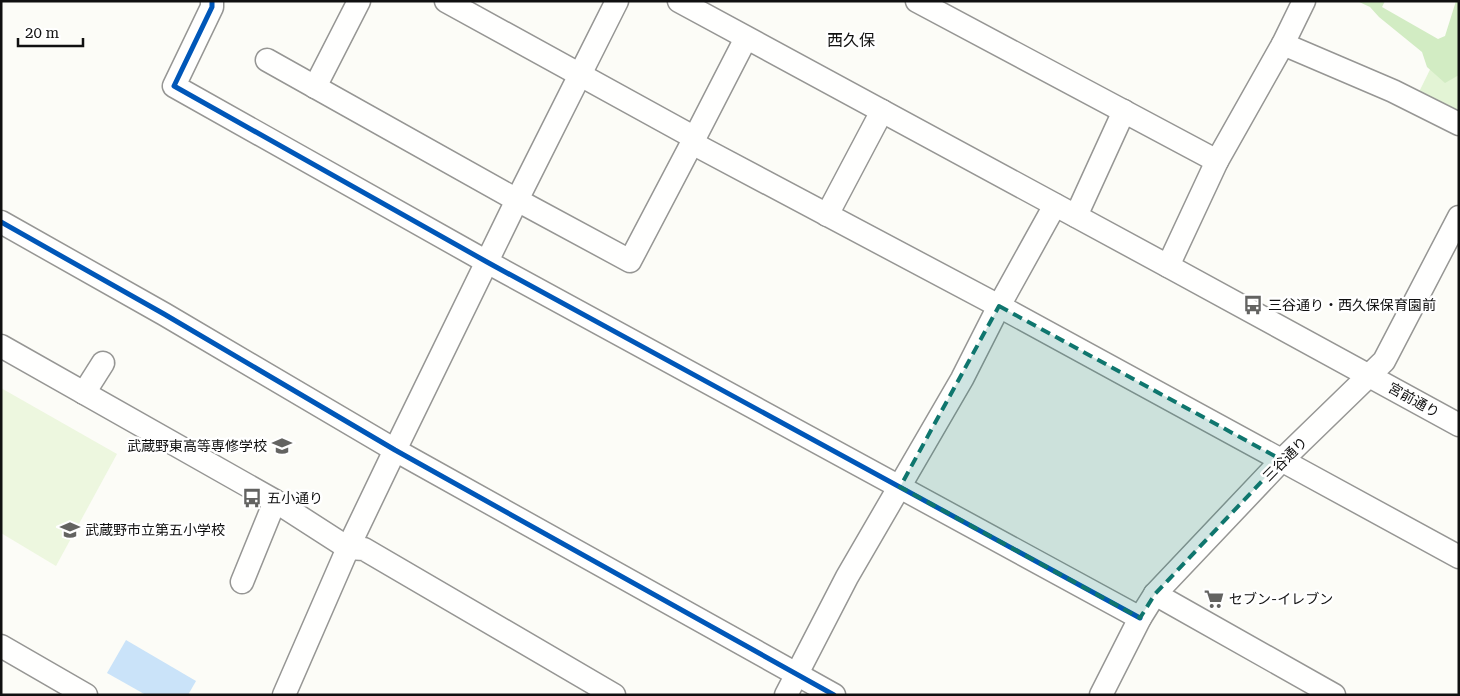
<svg xmlns="http://www.w3.org/2000/svg" width="1460" height="696" font-family="'Roboto Serif','Noto Sans JP',serif">
	<rect width="100%" height="100%" fill="#fcfcf7"/>
	<polygon fill="#e3f4d5" points="1453,23 1459,26 1459,117 1417,96"/>
	<polygon fill="#d2ecc3" points="1357,1 1385,1 1382,7 1438,39 1445,36 1456,1 1459,1 1459,75 1445,83 1427,67 1422,52 1379,17 1370,7"/>
	<polygon fill="#edf7df" points="1,388 117,454 56,566 1,533"/>
	<polygon fill="#cae3f9" points="126,640 196,681 188,695 146,695 107,673"/>
	<g fill="none" stroke-linecap="round" stroke-linejoin="round">
		<defs>
			<g id="minor">
				<polyline points="212,1 212,7 174,86 487,262 1140,618"/>
				<polyline points="446,1 695,138"/>
				<polyline points="679,1 1168,266 1459,425"/>
				<polyline points="917,1 1217,161"/>
				<polyline points="1283,44 1393,91 1459,124"/>
				<polyline points="267,60 517,200 630,261 692,143 746,38"/>
				<polyline points="315,87 359,1"/>
				<polyline points="692,143 999,306 1459,557"/>
				<polyline points="827,215 882,111"/>
				<polyline points="1076,216 1124,111"/>
				<polyline points="1,222 164,314 395,450 834,695"/>
				<polyline points="1168,266 1217,161 1283,44 1304,1"/>
				<polyline points="1,346 275,501 348,548 364,549 614,695"/>
				<polyline points="84,393 103,363"/>
				<polyline points="242,582 275,501"/>
				<polyline points="1155,594 1334,695"/>
				<polyline points="1,646 86,695"/>
				<polyline points="284,695 348,548 395,450 517,200 617,1"/>
				<polyline points="786,695 847,577 962,379 999,306 1055,205"/>
				<polyline points="1101,695 1140,618 1155,594 1282,460 1384,361 1459,217"/>
			</g>
		</defs>
		<use href="#minor" stroke="#969694" stroke-width="25"/>
		<use href="#minor" stroke="#fffffe" stroke-width="22"/>
		<defs>
			<g id="cycleway">
				<polyline points="212,1 212,7 174,86 487,262 1140,618"/>
				<polyline points="1,222 164,314 395,450 834,695"/>
			</g>
		</defs>
		<use href="#cycleway" stroke="#fff" stroke-width="8"/>
		<use href="#cycleway" stroke="#0057b8" stroke-width="5"/>
	</g>
	<path fill="#0f766e" fill-opacity="0.2" stroke="#0f766e" stroke-width="4" stroke-dasharray="10 6" stroke-linejoin="round" d="M 999,306 L 1282,460 L 1155,594 L 1140,618 L 900,487 Z"/>
	<defs>
		<symbol id="bus-bare" viewBox="-9 -9 18 18"><path d="M-5-6H5V4H4V6H2V4H-2V6H-4V4H-5ZM-3.5-4V0h7V-4ZM-3.5 1.2v1.5H-2V1.2ZM2 1.2v1.5H3.5V1.2Z" fill="#636361" stroke="#fff" stroke-width="2.5" paint-order="stroke"/></symbol>
		<symbol id="school-bare" viewBox="-9 -9 18 18"><path d="M0-5L7-2L0 1L-7-2ZM-4 1L0 2.5L4 1V4Q0 6-4 4Z" fill="#636361" stroke="#fff" stroke-width="2.5" paint-order="stroke"/></symbol>
		<symbol id="supermarket-bare" viewBox="-9 -9 18 18"><path d="M-6-5.5h2.5l.6 2H6L4.5 2H-2.5L-4.4-4H-6ZM-1.5 3.2a1.3 1.3 0 1 0 .1 0ZM3 3.2a1.3 1.3 0 1 0 .1 0Z" fill="#636361" stroke="#fff" stroke-width="2.5" paint-order="stroke"/></symbol>
	</defs>
	<g fill-rule="evenodd">
		<use href="#bus-bare" x="1239" y="291" width="28" height="28"/>
		<use href="#school-bare" x="268" y="432" width="28" height="28"/>
		<use href="#bus-bare" x="238" y="484" width="28" height="28"/>
		<use href="#school-bare" x="56" y="516" width="28" height="28"/>
		<use href="#supermarket-bare" x="1200" y="585" width="28" height="28"/>
	</g>
	<g text-anchor="middle" dominant-baseline="central" stroke-width="5" stroke-linejoin="round" paint-order="stroke">
		<g font-size="14" fill="#101010" stroke="#fff" text-anchor="start">
			<text x="1268" y="305">三谷通り・西久保保育園前</text>
			<text x="267" y="446" text-anchor="end">武蔵野東高等専修学校</text>
			<text x="267" y="498">五小通り</text>
			<text x="85" y="530">武蔵野市立第五小学校</text>
			<text x="1229" y="599">セブン-イレブン</text>
		</g>
		<g font-size="14" fill="#101010" stroke="#fff">
			<text transform="translate(1414 400) rotate(29)">宮前通り</text>
			<text transform="translate(1285 459) rotate(-45)">三谷通り</text>
		</g>
		<g font-size="16" fill="#101010" stroke="#fff">
			<text x="851" y="40">西久保</text>
		</g>
	</g>
	<rect width="1460" height="696" fill="none" stroke="#101010" stroke-width="5"/>
	<path d="M18 38v8h65v-8" fill="none" stroke="#101010" stroke-width="2.5"/>
	<text x="25" y="38" font-size="15" fill="#101010" stroke="#ffffff" stroke-width="4" paint-order="stroke">20 m</text>
</svg>
